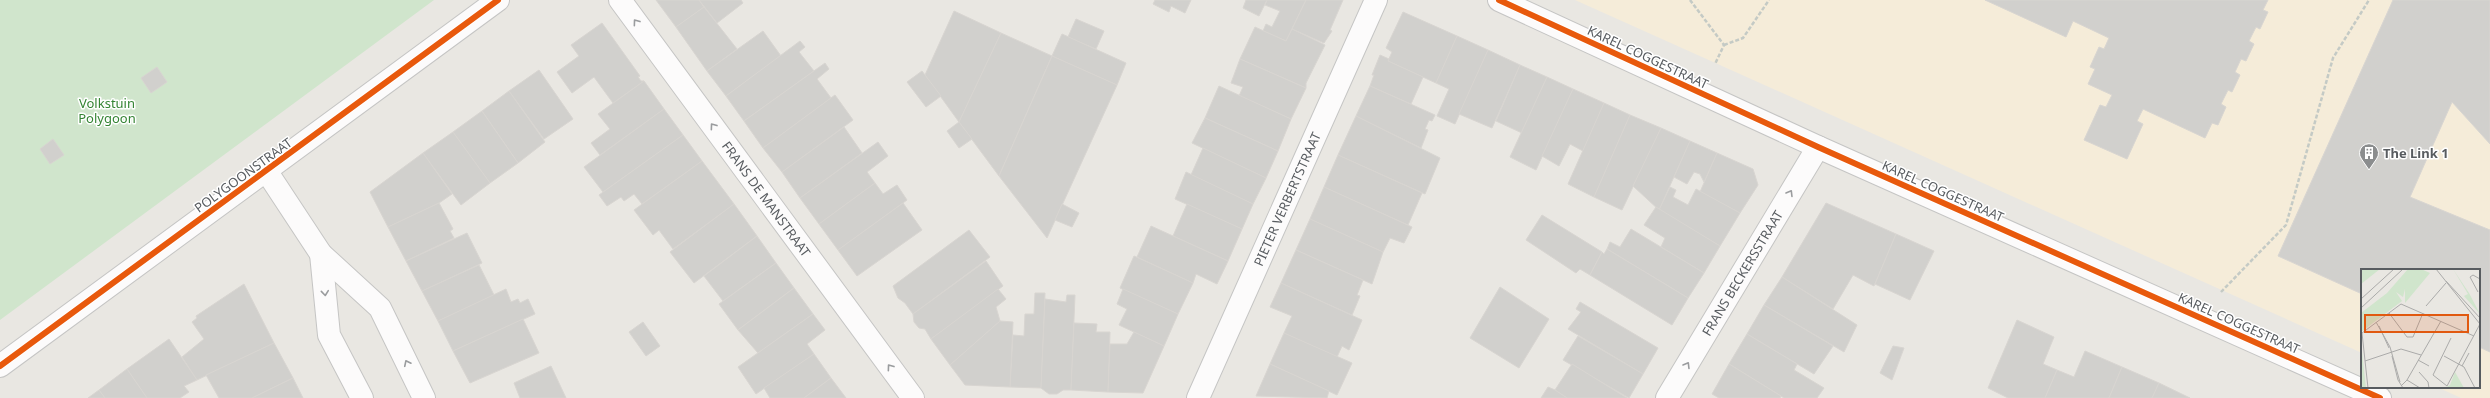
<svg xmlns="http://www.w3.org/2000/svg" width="2490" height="398" font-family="'Noto Sans',sans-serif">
	<rect width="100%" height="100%" fill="#e9e7e2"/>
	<polygon fill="#f5ecd9" points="1575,0 2490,0 2490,398 2461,398 2437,387 2479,387 2479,270 2362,270 2362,353"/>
	<polygon fill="#d0e5cc" points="0,0 434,0 0,320"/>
	<g fill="#d1d0cd" stroke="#d8d5d1">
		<polygon points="656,0 699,0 704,7 676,27"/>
		<polygon points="699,0 741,0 743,3 717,23"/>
		<polygon points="1155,0 1191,0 1185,13 1171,6 1169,12 1153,4"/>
		<polygon points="1246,0 1267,0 1259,16 1243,8"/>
		<polygon points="1267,0 1306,0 1286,41 1263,31 1266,24 1272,27 1280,11 1265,5"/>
		<polygon points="1306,0 1343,0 1330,30 1332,31 1324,43 1292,29"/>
		<polygon points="1985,0 2268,0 2263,10 2268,12 2260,29 2256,27 2249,41 2254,44 2246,61 2241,59 2235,72 2240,75 2232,92 2228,90 2221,104 2226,107 2218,125 2212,123 2205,138 2143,109 2137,121 2143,124 2127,159 2084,140 2100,105 2106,107 2112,95 2088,84 2095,69 2090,67 2099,47 2104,49 2109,38 2073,21 2066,37"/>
		<polygon points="2393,0 2490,0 2490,144 2452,102 2410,197 2490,230 2490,352 2479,347 2479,270 2362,270 2362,294 2278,256"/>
		<polygon points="704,7 737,49 707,71 676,27"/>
		<polygon points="954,11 1001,33 959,122 925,75"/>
		<polygon points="1403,12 1457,36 1436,83 1388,61 1392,52 1386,48"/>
		<polygon points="1076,19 1104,31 1096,49 1068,37"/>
		<polygon points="602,23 640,76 638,77 641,81 644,81 613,103 594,77 572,93 557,72 579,56 571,45"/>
		<polygon points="1255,27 1286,41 1292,29 1325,45 1306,83 1306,88 1240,59"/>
		<polygon points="763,31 781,56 726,96 707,71"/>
		<polygon points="1001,33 1052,56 999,176 959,122"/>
		<polygon points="1062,34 1126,63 1117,85 1052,56"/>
		<polygon points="1457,36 1488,50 1455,124 1437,116 1449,89 1436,83"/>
		<polygon points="800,41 805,47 799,52 814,71 744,121 726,96"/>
		<polygon points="1488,50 1520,65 1492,128 1459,114"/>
		<polygon points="1380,55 1389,59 1388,61 1423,77 1411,104 1370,86 1374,75 1372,75"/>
		<polygon points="1052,56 1117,85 1047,238 999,176"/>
		<polygon points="1240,59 1306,88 1291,119 1239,96 1243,87 1231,83"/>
		<polygon points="825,63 829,69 817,79 831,98 763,148 744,121"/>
		<polygon points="1520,65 1547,77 1522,133 1496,121"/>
		<polygon points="157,67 167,82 151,93 141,78"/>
		<polygon points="539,70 573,119 544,139 509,91"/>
		<polygon points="922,71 941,96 926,107 907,82"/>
		<polygon points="1547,77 1573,89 1536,170 1510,157"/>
		<polygon points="644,81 664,109 600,155 591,143 610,129 598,114"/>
		<polygon points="1219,86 1291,119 1278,151 1205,118"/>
		<polygon points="1370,86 1435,115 1432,121 1429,120 1425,129 1428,130 1421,148 1356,116"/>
		<polygon points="1573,89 1604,103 1583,151 1570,144 1559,166 1542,156"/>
		<polygon points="509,91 545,142 518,163 482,111"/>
		<polygon points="835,95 853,120 782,172 763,148"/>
		<polygon points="1604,103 1630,115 1594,197 1568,184"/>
		<polygon points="664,109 683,135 603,192 584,167"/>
		<polygon points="482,111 518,163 490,183 453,132"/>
		<polygon points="1630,115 1661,128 1622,210 1594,197"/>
		<polygon points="1356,116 1440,158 1425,194 1338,155"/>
		<polygon points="1205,118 1278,151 1266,178 1192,143"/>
		<polygon points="959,122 972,139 959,148 947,131"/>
		<polygon points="844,127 862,153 800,198 782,172"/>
		<polygon points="1661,128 1690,141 1659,210 1633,186"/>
		<polygon points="453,132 490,183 461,205 423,153"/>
		<polygon points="683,135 702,161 642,204 634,194 624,201 621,197 607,206 599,195"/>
		<polygon points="53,139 64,155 50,164 40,149"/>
		<polygon points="1690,141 1717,153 1704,182 1700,174 1694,172 1687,184 1674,177"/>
		<polygon points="878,142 888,156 867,172 875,183 819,224 800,198"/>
		<polygon points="1203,148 1266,178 1253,204 1191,175"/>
		<polygon points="423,153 452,194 439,203 388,227 370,192"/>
		<polygon points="1717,153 1753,169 1758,185 1740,213 1700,192"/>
		<polygon points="1338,155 1422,193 1408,225 1324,187"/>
		<polygon points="702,161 734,204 673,249 659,230 653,235 634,210"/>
		<polygon points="1186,172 1253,204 1242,229 1175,199"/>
		<polygon points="875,183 883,194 897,185 907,200 838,250 819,224"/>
		<polygon points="1324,187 1412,227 1404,243 1390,238 1383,252 1310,219"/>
		<polygon points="1670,187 1676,190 1673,197 1688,205 1696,189 1740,213 1720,246 1659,210"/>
		<polygon points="439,203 453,229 450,231 454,238 406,261 388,227"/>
		<polygon points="903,203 922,230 857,276 838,250"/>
		<polygon points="1826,203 1896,234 1874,286 1853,275 1833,309 1782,277"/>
		<polygon points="734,204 757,236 694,283 670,252"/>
		<polygon points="1062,204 1079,213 1072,227 1055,220"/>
		<polygon points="1187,204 1242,229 1228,261 1173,236"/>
		<polygon points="1656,207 1720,246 1704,273 1661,247 1665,238 1644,225"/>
		<polygon points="1542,215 1602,252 1590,275 1580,269 1576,273 1526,240"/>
		<polygon points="1310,219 1383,252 1372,284 1296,250"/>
		<polygon points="1151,226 1228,261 1217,284 1196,274 1193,283 1137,257"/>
		<polygon points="1631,229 1704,273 1688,298 1607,249 1610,242 1620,247"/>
		<polygon points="969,230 990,257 913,314 905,303 898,298 893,286"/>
		<polygon points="467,233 482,263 422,291 406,261"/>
		<polygon points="1896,234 1934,251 1910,300 1875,284"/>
		<polygon points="757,236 776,263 723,301 704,276"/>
		<polygon points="1607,249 1688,298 1672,325 1590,275 1602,252 1604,254"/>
		<polygon points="1296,250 1363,280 1357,295 1360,296 1352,315 1281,283"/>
		<polygon points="1134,256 1193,283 1178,314 1120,288"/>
		<polygon points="986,261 1003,286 931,339 925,329 919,328 914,322 913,314"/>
		<polygon points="776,263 794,288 738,330 719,304"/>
		<polygon points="479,265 494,295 438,321 422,291"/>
		<polygon points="1782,277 1857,325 1844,352 1764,305"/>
		<polygon points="1281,283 1362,320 1349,350 1342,346 1337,357 1284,333 1292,316 1270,307"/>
		<polygon points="244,284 274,343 197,380 182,357 204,339 192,322 197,318 196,316"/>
		<polygon points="1500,287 1549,319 1519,368 1470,338"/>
		<polygon points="794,288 813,314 758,353 738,330"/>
		<polygon points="506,289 511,302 518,299 520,303 528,299 535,314 453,351 438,321"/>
		<polygon points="998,289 1006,299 996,307 1000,321 950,365 931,339"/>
		<polygon points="1123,289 1178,314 1164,346 1119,325 1127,309 1117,304"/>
		<polygon points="1035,293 1045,293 1041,388 1010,387 1013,335 1024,336 1025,314 1034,314"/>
		<polygon points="1067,295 1075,295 1071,390 1063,390 1057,394 1049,394 1041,388 1045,299 1066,302"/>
		<polygon points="1580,302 1658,348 1643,374 1568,329 1581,312 1576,309"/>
		<polygon points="1764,305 1833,346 1814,374 1747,334"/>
		<polygon points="813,314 825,330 807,344 814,354 756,394 738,367"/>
		<polygon points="523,319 539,353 470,383 453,351"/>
		<polygon points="2017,320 2054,337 2043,364 2057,370 2045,398 2008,398 1988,388"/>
		<polygon points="1000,321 1013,322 1010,387 965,385 950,365"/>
		<polygon points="643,322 660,346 646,356 629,332"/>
		<polygon points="1074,323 1097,324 1096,332 1110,332 1108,392 1071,390"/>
		<polygon points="1134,332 1164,346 1143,393 1108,392 1110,344 1127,344"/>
		<polygon points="1284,333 1352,363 1337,395 1270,364"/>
		<polygon points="1747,334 1797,364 1794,370 1824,388 1817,398 1784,398 1729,364"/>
		<polygon points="1578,336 1643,374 1629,398 1563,360"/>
		<polygon points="169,339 197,380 184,386 189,392 180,398 147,398 127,369"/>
		<polygon points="274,343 293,378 252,398 219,398 206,375"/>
		<polygon points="1893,346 1904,348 1892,380 1880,373"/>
		<polygon points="2085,351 2122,367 2109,398 2045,398 2057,370 2074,377"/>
		<polygon points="814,354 831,378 804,398 770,398 764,388"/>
		<polygon points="1270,364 1329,391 1327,398 1256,396"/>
		<polygon points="1572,364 1627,398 1567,398 1555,390"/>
		<polygon points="1729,364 1781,396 1780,398 1719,398 1712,394"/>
		<polygon points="551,366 566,398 520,398 514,383"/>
		<polygon points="2122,367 2159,383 2152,398 2109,398"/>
		<polygon points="127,369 147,398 105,398 99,390"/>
		<polygon points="293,378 303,398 252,398"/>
		<polygon points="831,378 846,398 804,398"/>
		<polygon points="2159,383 2190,398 2152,398"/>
		<polygon points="1548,387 1555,390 1567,398 1541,398"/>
		<polygon points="99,390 105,398 88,398"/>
	</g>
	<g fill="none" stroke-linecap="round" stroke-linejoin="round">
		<defs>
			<g id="minor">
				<path id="s1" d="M 620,0 L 913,398"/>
				<polyline points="1499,0 1818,147 2380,398"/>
				<polyline points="267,172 321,254 380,308 424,398"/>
				<polyline points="321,254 329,335 362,398"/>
				<polyline points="0,366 498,0"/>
				<path id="s2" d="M 1198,398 L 1376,0"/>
				<path id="s3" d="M 1667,398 L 1818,147"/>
			</g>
		</defs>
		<use href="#minor" stroke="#c5c5c4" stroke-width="24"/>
		<g stroke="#c4cac5" stroke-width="2.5" stroke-dasharray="4 2" stroke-linecap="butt">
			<polyline points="1690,0 1724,45 1715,64"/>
			<polyline points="1724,45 1743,38 1769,0"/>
			<polyline points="2221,292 2286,225 2333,58 2369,0"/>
		</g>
		<use href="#minor" stroke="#fcfbfb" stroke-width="22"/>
		<defs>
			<g id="cycleway">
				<polyline points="1499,0 1818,147 2380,398"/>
				<polyline points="0,366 498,0"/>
			</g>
		</defs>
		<use href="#cycleway" stroke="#fff" stroke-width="8"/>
		<use href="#cycleway" stroke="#e8590c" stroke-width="6"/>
	</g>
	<defs><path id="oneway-chevron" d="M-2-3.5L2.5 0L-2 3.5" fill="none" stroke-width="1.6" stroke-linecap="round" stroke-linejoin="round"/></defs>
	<g stroke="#9a9c9e">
		<use href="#oneway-chevron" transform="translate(636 22) rotate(-126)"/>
		<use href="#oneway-chevron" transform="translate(713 126) rotate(-126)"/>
		<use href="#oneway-chevron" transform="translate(1790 193) rotate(-59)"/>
		<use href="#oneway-chevron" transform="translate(325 293) rotate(84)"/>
		<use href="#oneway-chevron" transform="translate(407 363) rotate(-116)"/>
		<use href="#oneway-chevron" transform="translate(1687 365) rotate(-59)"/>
		<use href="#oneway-chevron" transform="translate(890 367) rotate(-126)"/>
	</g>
	<defs>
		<symbol id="building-pin" viewBox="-11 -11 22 30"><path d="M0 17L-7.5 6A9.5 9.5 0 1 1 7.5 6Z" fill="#8b8d8e" stroke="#fff"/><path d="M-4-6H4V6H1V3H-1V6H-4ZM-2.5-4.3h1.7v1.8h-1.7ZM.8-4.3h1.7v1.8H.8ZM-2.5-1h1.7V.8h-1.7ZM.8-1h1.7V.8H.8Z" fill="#fff"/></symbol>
	</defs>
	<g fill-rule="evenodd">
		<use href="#building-pin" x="2358" y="142" width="22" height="30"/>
	</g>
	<g text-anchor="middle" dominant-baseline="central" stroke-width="3" stroke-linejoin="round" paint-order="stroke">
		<g font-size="13" fill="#585c60" stroke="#fff">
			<text transform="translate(1648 57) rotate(25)">KAREL COGGESTRAAT</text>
			<text transform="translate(243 175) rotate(-36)">POLYGOONSTRAAT</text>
			<text transform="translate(1943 191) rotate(24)">KAREL COGGESTRAAT</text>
			<text stroke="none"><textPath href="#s1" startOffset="247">FRANS DE MANSTRAAT</textPath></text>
			<text stroke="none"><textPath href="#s2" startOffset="218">PIETER VERBERTSTRAAT</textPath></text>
			<text stroke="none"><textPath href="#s3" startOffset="146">FRANS BECKERSSTRAAT</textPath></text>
			<text transform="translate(2239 323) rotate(24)">KAREL COGGESTRAAT</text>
		</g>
		<g font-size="13" fill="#348433" stroke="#fff">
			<text x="107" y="103">Volkstuin<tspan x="107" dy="15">Polygoon</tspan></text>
		</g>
		<g font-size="13" font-weight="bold" fill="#585c60" stroke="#fff" text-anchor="start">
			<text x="2383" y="153">The Link 1</text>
		</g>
	</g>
	<g transform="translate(2361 269)">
		<rect width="119" height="119" fill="#e9e7e2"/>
		<path d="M 0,0 L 19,0 L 0,15 ZM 47,0 L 60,0 L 69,4 L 44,34 L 44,20 L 42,28 L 35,23 L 41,32 L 0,63 L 0,44 L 26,24 ZM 92,0 L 108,24 L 119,45 L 103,27 L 107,25 ZM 0,72 L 2,92 L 5,119 L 0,119 ZM 94,103 L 103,119 L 84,119 L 89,116 Z" fill="#d0e5cc"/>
		<path fill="none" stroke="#ababaa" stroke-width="1" d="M 75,0 L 119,55M 85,12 L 119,49M 117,23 L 109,8 L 112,6 L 119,10M 0,30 L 33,0M 65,37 L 85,14M 0,39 L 42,0M 28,44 L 46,68M 15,53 L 29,78 L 39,113M 18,57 L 28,79M 46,68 L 52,68 L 62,44M 90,69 L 72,106 L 86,117 L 119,55M 31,87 L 37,111 L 42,119M 83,87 L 103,98 L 114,119M 57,91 L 68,97M 4,92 L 40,80 L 60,86M 101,97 L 108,84M 58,103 L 67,113 L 68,119M 46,111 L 59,119M 40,117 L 46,111 L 80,52M 7,119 L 1,64 L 40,35 L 113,67"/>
		<path fill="#e15910" fill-opacity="0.15" stroke="#e15910" stroke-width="2" d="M 4,46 L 107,46 L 107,63 L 4,63 Z"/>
		<rect width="119" height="119" fill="none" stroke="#585c60" stroke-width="2"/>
	</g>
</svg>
